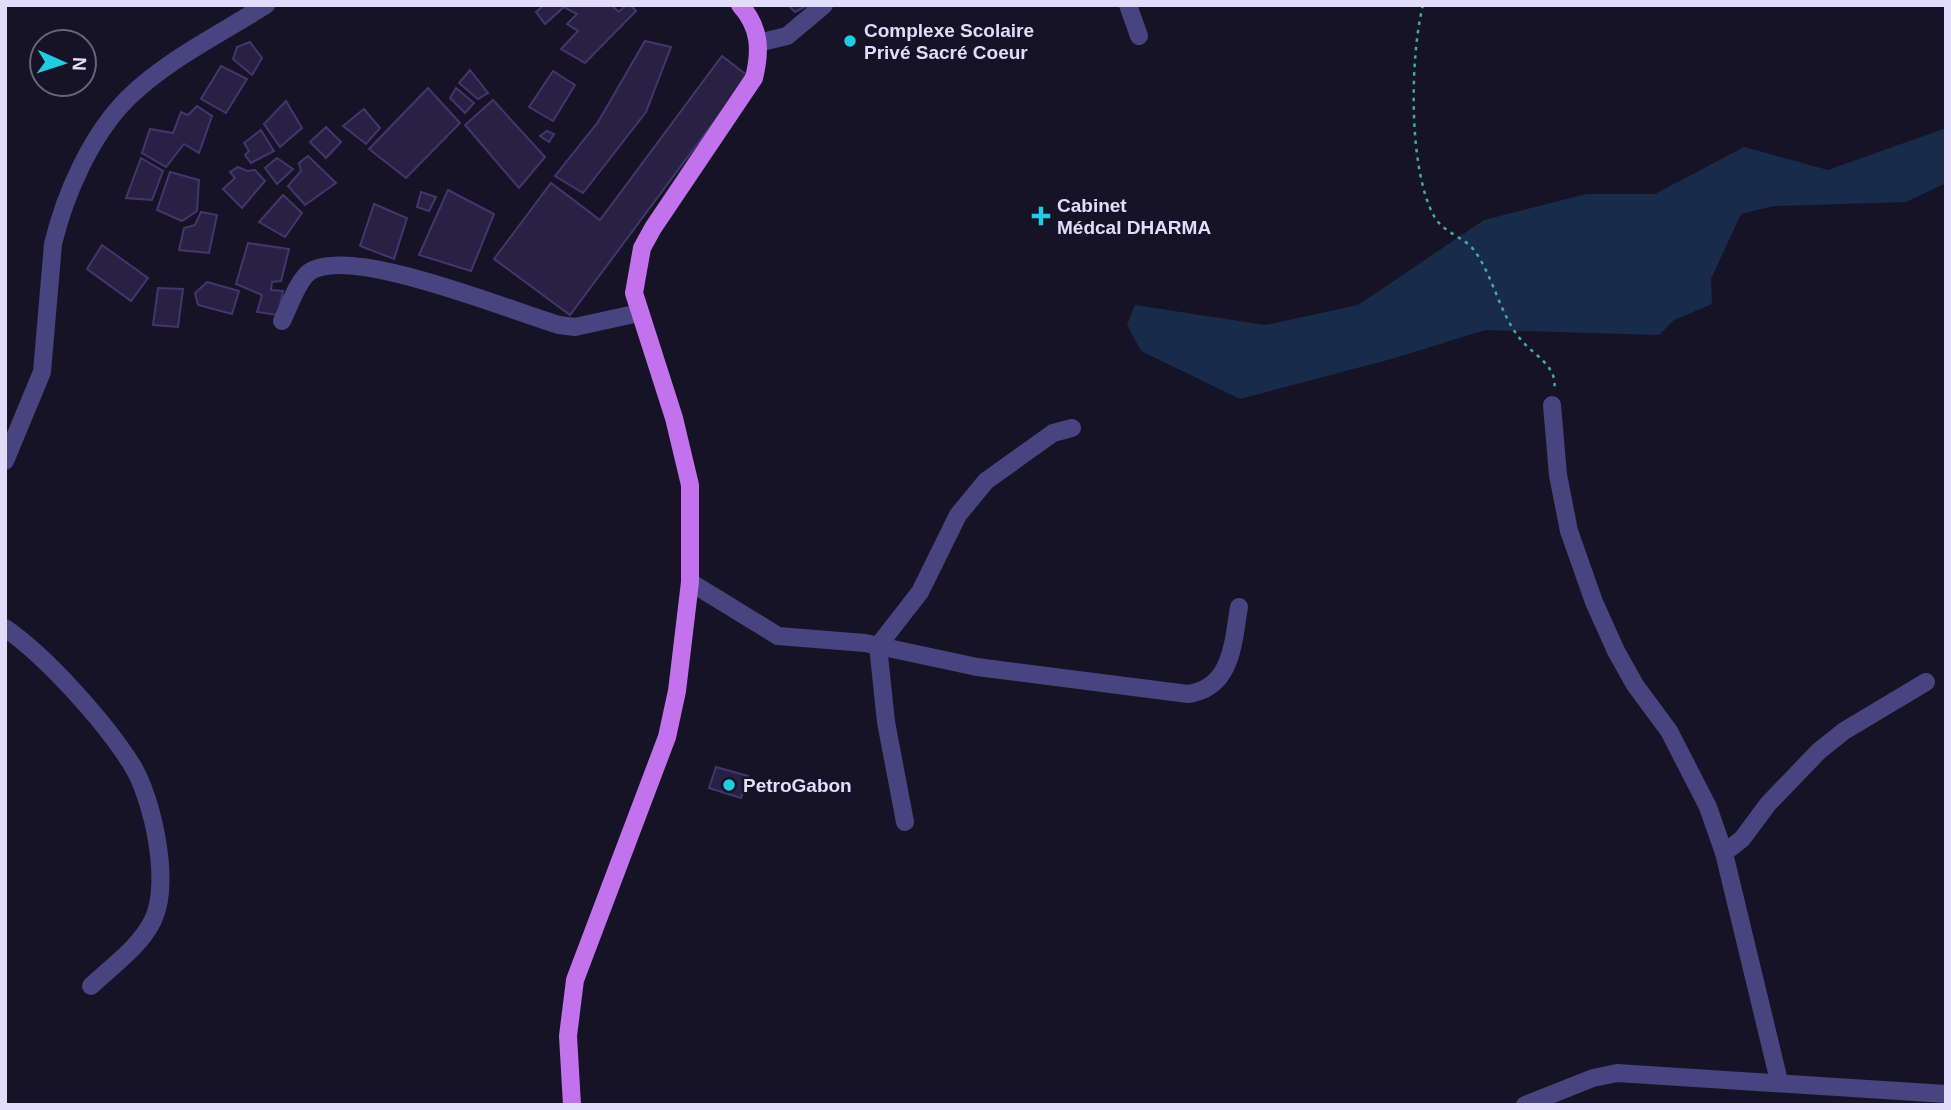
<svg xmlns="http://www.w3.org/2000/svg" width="1951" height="1110" font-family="Arial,sans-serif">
	<rect width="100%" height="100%" fill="#171326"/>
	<polygon fill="#182b4a" points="1946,128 1946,183 1906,202 1774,206 1741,214 1711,279 1712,304 1674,320 1659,335 1485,330 1395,358 1240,399 1141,351 1127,325 1135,305 1265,325 1358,305 1484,220 1586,194 1655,194 1744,147 1828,170"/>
	<g fill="#292144" stroke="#42366d" stroke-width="2">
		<polygon points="544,5 611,5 619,12 626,5 631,5 636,11 585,63 561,49 578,31 567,24 577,14 564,7 545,24 536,12"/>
		<polygon points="788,5 808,5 795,12"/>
		<polygon points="645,41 671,47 646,112 583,193 555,176 598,122"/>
		<polygon points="250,42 262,58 252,75 233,59 237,47"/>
		<polygon points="722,56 748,76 570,315 494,259 551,183 600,220"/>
		<polygon points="221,66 247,79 226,113 201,99"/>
		<polygon points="470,70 488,93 478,99 459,83"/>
		<polygon points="553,71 575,85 553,121 529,107"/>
		<polygon points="428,88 460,123 406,178 369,149"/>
		<polygon points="456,88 474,103 465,113 450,98"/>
		<polygon points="493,100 545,157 519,188 465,125"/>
		<polygon points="286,101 302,128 280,147 264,124"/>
		<polygon points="197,106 212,116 199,153 184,144 166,167 142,153 150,129 173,133 181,112 188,115"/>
		<polygon points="364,109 380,128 366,144 343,126"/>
		<polygon points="326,127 341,142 326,158 310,142"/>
		<polygon points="261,130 274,151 251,163 245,155 249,151 244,143"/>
		<polygon points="547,131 554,134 549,142 540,136"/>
		<polygon points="308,156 336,183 305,205 288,186 301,171 299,163"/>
		<polygon points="141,158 163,171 152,200 126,198"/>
		<polygon points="277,158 293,169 277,184 265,168"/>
		<polygon points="238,167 247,171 255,170 265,181 242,208 223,189 235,178 230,172"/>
		<polygon points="170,172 199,180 197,211 182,221 157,210"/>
		<polygon points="448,190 494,214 471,271 419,255"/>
		<polygon points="421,192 436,197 429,211 417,207"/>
		<polygon points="283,195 302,213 285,237 259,222"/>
		<polygon points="374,204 407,218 394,259 360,246"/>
		<polygon points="201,212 217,215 209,253 179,250 184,228 195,225"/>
		<polygon points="248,243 289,249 281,281 272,282 271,290 283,291 278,315 257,312 262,295 236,284"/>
		<polygon points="102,245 148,278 131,301 87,269"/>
		<polygon points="207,282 239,291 232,314 198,305 195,293"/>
		<polygon points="158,288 183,289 178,327 153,325"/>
		<polygon points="716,767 748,776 741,798 709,788"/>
	</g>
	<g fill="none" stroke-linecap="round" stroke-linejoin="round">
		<path stroke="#40aba6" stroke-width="2.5" stroke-dasharray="3.5 5" stroke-linecap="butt" d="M 1423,5 C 1410,56 1408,169 1434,216 C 1442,232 1464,237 1474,250 C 1493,276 1499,311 1518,336 C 1531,355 1559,364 1554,391"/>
		<g stroke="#47447f" stroke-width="18">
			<polyline points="1128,5 1139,36"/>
			<polyline points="758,43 787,36 824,5"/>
			<path d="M 282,321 C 289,307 296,285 307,274 C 343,241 513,312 559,325 L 575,327 L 639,313"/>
			<polyline points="1552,405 1558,475 1569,531 1594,602 1616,651 1635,685 1669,731 1708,807 1724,853 1779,1081"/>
			<path d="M 5,461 L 42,372 L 53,244 C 65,194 91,135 128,98 C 168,59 220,34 266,5"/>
			<path d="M 690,582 L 778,636 L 865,643 L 977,667 L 1188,694 C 1232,688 1233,643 1239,607"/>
			<path d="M 5,628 C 47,657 105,722 132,765 C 153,799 171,883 153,920 C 140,947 112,966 91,986"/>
			<polyline points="905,822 886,722 878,646 920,592 958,515 986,481 1053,433 1072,428"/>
			<polyline points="1724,853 1742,839 1768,804 1819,751 1844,731 1926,682"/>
			<polyline points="1525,1105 1593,1078 1617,1073 1946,1094"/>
		</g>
		<path stroke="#c172ec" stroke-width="18" d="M 572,1105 L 568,1036 L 575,980 L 667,737 L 677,691 L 690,582 L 690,485 L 674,418 L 634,293 L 642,248 L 653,228 L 754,78 C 761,50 760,27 740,5"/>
	</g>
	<g fill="#21cbe2" stroke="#171326" stroke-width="2.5">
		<circle cx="850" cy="41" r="7"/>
		<path d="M1037.5 205.5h7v7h7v7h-7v7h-7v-7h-7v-7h7z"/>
		<circle cx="729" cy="785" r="7"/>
	</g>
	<g text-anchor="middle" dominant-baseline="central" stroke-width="5" stroke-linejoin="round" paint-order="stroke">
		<g font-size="19" font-weight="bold" fill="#e0dcfa" stroke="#171326" text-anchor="start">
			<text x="864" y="30">Complexe Scolaire<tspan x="864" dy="22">Privé Sacré Coeur</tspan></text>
			<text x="1057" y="205">Cabinet<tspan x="1057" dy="22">Médcal DHARMA</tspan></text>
			<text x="743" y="785">PetroGabon</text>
		</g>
	</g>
	<rect width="1951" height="1110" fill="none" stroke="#e0dcfa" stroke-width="14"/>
	<g transform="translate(63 63) rotate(93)"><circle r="33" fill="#171326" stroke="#67637b" stroke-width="2"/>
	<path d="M0-5L12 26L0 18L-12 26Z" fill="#21cbe2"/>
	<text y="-10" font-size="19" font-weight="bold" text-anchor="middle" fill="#e0dcfa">N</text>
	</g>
</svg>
